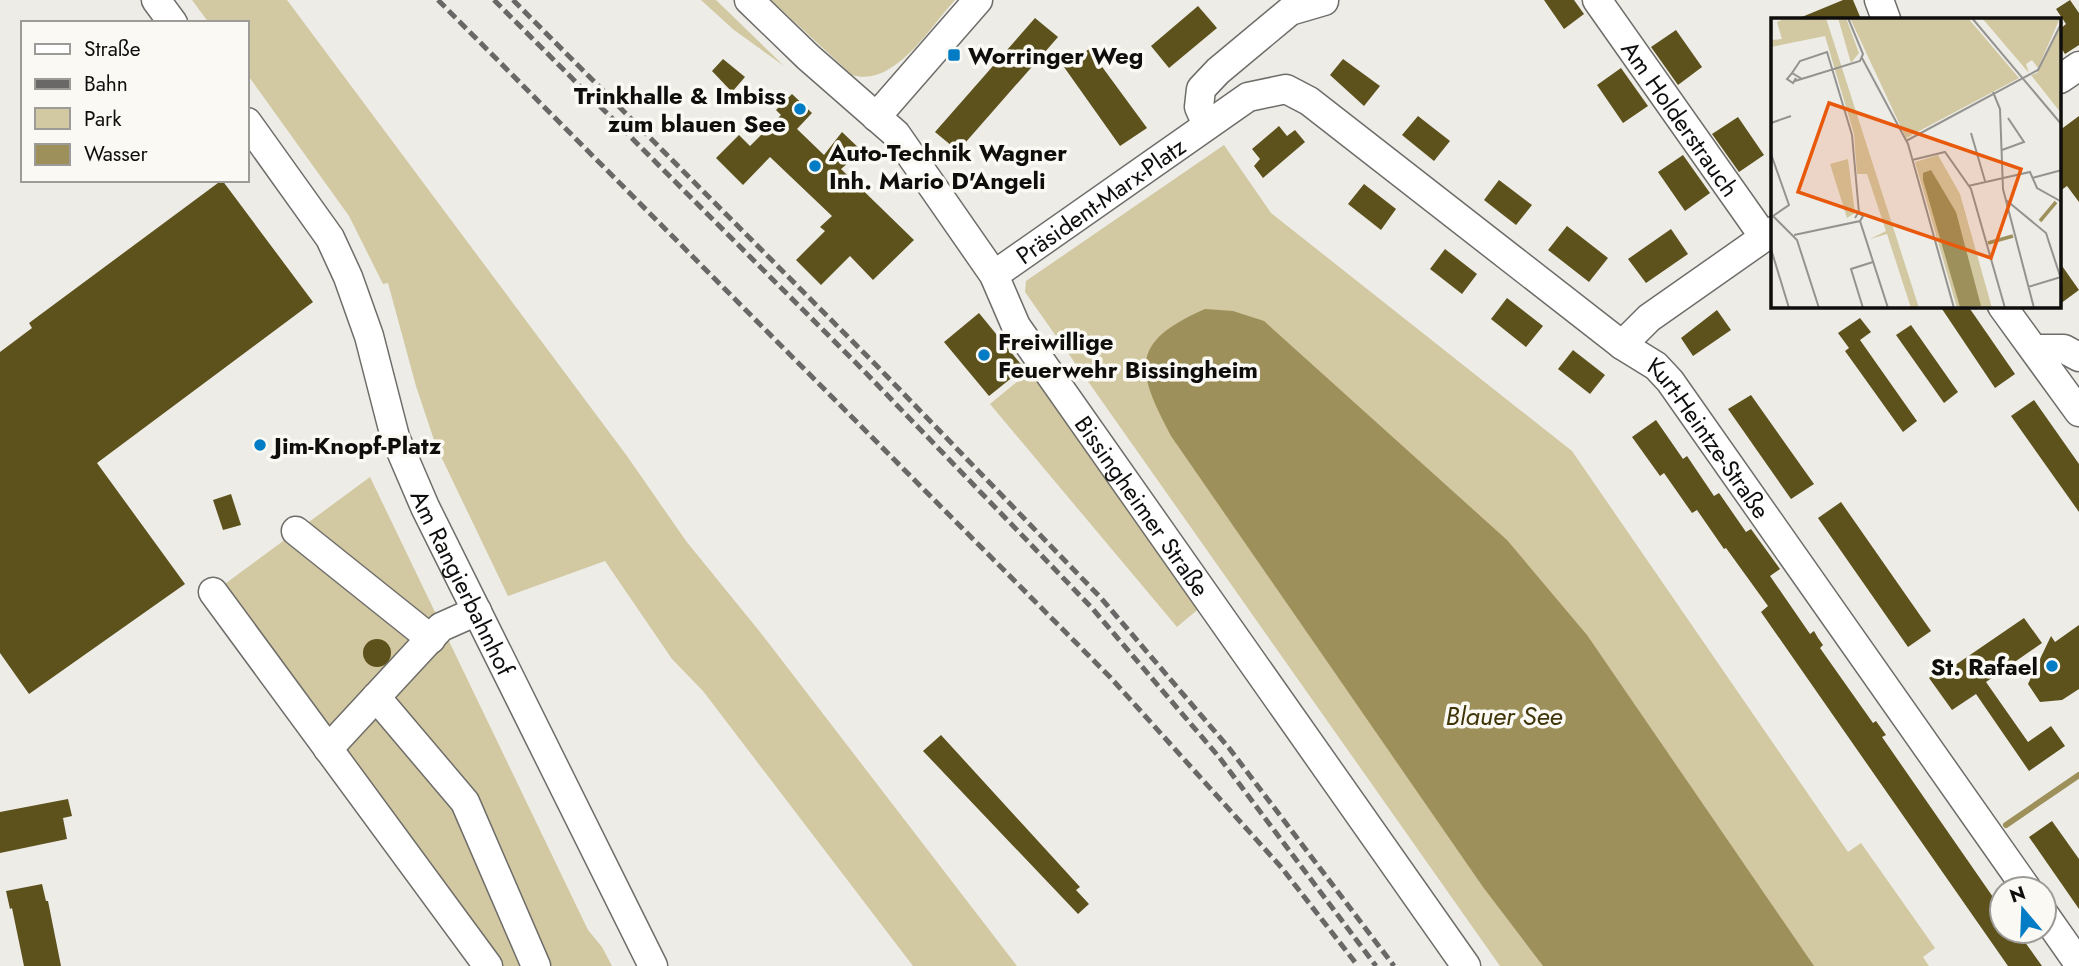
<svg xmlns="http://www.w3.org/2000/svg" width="2079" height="966" font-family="Jost,sans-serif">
	<rect width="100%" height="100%" fill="#edece7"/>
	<g fill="#d2c8a1">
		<polygon points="192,0 287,0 627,456 686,541 760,632 1017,966 913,966 703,691 672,659 605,561 508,596 436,446 416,386 388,283 383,284 349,216 247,74 247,23 209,23"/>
		<polygon points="701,0 716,0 784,66 734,30"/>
		<path d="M 771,0 L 955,0 C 929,28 894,88 852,75 Z"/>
		<polygon points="1224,145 1271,213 1572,451 1848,852 1861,843 1935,948 1923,957 1929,966 1500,966 1025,292 1026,281"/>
		<polygon points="1034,368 1202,606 1177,627 990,404"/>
		<polygon points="370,477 588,930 602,947 612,966 495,966 218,589"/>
	</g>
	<path fill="#9d905b" d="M 1205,309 L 1233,311 L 1264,321 L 1507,540 L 1587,635 L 1814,966 L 1543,966 L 1483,887 L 1171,436 C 1137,371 1127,343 1205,309 Z"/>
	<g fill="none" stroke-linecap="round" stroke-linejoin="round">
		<polyline stroke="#9d905b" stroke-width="6" points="2006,825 2079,775"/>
	</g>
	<g fill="#5d511c">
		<polygon points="1544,0 1574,0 1584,14 1564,29"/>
		<polygon points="1843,0 1853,0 1861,19 1797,19"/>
		<polygon points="2070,0 2079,13 2079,45 2065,54 2060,46 2060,29 2066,24 2056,9"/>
		<polygon points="1198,6 1217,28 1169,68 1151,46"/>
		<polygon points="1035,18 1058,37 958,151 935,132"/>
		<polygon points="1676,30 1702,67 1678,85 1651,47"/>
		<polygon points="1089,49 1147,128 1120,146 1064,67"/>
		<polygon points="723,59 745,77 732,92 712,71"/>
		<polygon points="1343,59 1380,86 1364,106 1330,75"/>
		<polygon points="1621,68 1648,106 1623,123 1597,85"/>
		<polygon points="792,94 812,113 797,129 824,155 842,132 862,151 841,169 914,240 873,280 850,256 821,285 796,260 825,231 820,227 832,216 770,157 743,185 716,158 739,135 750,146 781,115 776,110"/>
		<polygon points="1418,116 1450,141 1434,161 1402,135"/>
		<polygon points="2079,116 2079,202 2067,186 2060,191 2060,130"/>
		<polygon points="1738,117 1764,155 1739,172 1712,134"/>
		<polygon points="1279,126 1287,136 1295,130 1305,142 1263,178 1254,166 1260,159 1252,149"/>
		<polygon points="1683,155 1710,193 1685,211 1658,172"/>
		<polygon points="222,180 313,302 97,463 185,584 29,694 0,653 0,352 32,328 29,323"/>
		<polygon points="1499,180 1532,205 1516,225 1484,200"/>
		<polygon points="1364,184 1396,209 1381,230 1348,204"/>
		<polygon points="1567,226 1608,258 1589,282 1548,250"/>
		<polygon points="1671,229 1688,254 1646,283 1628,259"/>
		<polygon points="1445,249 1477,274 1462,294 1430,269"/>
		<polygon points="2060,263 2079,290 2060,304"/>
		<polygon points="1507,298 1543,326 1526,347 1491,319"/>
		<polygon points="1940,306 1968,306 2015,374 1995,388"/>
		<polygon points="1717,310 1731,330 1693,356 1681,338"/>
		<polygon points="979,313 1024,368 989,396 944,342"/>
		<polygon points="1860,318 1871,332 1860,340 1917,421 1903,432 1845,351 1849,348 1838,333"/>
		<polygon points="1911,325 1958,392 1944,403 1896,335"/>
		<polygon points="1573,350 1605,375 1590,394 1558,369"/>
		<polygon points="1751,395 1814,484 1791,499 1728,409"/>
		<polygon points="2034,400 2079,464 2079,512 2011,416"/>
		<polygon points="1656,420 1683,459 1687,456 1714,496 1719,493 1746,532 1751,529 1780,569 1770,576 1810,634 1814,631 1818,638 1823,645 1820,648 1873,723 1876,721 1886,735 1882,737 2002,910 2002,931 2017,931 2042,966 2008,966 1761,612 1768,606 1726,548 1724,549 1697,510 1692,513 1664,473 1660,476 1632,437"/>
		<polygon points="231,494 241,525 223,530 213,500"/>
		<polygon points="1841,502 1931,631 1908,647 1818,518"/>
		<polygon points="2024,618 2042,643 1986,682 2028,742 2051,726 2065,746 2029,771 1976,694 1952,710 1929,678 1945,667 1948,670"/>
		<polygon points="2079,625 2079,689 2062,700 2040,702 2028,684 2051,636 2055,642"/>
		<circle cx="377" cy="653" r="14"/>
		<polygon points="941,735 1080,887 1076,890 1089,904 1078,914 923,751"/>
		<polygon points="68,799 72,816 63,818 67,839 0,853 0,812"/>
		<polygon points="2052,821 2079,859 2079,909 2029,837"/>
		<polygon points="42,884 46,901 48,901 61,966 24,966 12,908 10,909 6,891"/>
	</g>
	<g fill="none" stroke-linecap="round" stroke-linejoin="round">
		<defs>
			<g id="minor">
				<polyline points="156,0 173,23"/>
				<path id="s1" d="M 749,0 L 808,57 L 896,134 L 994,275 L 1016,326 L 1466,966"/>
				<path id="s2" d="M 1597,0 L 1764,237"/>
				<polyline points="1879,0 1886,19"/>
				<polyline points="2060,79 2079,66"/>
				<polyline points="876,117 978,0"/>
				<path id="s3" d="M 247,122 L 330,238 L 348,277 L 369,336 L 395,437 L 425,507 L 653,966"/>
				<polyline points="1207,125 1199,107 1201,89 1218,71 1290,11 1324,1"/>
				<path id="s4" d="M 994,275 L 1248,97 L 1286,89 L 1309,101 L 1622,345 L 1656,366 L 1670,381 L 2027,889"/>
				<polyline points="2002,306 2079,412"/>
				<polyline points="1622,345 1649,318 1773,231"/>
				<polyline points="2036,349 2064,349 2079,357"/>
				<polyline points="296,531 431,639"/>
				<polyline points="213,592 488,966"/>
				<polyline points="376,697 465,802 536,966"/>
				<polyline points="328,749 441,627 477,611"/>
				<polyline points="2044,914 2079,964"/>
			</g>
		</defs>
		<use href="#minor" stroke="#6e6d69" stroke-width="31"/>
		<use href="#minor" stroke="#fff" stroke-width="28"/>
		<g stroke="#696866" stroke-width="5" stroke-dasharray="10 5" stroke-linecap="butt">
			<polyline points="438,0 1110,677 1281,867 1358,966"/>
			<polyline points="494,0 865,372 1092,608 1219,757 1376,966"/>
			<polyline points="513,0 875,364 1101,598 1229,748 1394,966"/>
		</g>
	</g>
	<g fill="#027cc5" stroke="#faf9f4" stroke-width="2.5">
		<rect x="947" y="48" width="14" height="14" rx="3.5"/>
		<circle cx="800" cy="109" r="7"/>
		<circle cx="815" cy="166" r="7"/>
		<circle cx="984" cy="355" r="7"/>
		<circle cx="260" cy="445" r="7"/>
		<circle cx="2052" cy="666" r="7"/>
	</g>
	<g text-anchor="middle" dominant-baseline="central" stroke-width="7" stroke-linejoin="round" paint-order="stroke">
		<g font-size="24" font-weight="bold" fill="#0f0e0d" stroke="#faf9f4" text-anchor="start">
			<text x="968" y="55">Worringer Weg</text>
			<text x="786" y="95" text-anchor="end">Trinkhalle &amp; Imbiss<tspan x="786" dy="28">zum blauen See</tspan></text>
			<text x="829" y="152">Auto-Technik Wagner<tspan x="829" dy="28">Inh. Mario D'Angeli</tspan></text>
			<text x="998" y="341">Freiwillige<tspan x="998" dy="28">Feuerwehr Bissingheim</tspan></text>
			<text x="274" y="445">Jim-Knopf-Platz</text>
			<text x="2038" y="666" text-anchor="end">St. Rafael</text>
		</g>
		<g font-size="24" fill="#0f0e0d" stroke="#faf9f4">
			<text stroke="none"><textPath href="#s2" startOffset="145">Am Holderstrauch</textPath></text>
			<text stroke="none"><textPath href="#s4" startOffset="130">Präsident-Marx-Platz</textPath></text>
			<text stroke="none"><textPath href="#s4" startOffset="901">Kurt-Heintze-Straße</textPath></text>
			<text stroke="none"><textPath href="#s1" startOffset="646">Bissingheimer Straße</textPath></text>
			<text stroke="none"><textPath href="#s3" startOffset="513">Am Rangierbahnhof</textPath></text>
		</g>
		<g font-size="26" font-style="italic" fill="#3f3508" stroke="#faf9f4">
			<text x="1504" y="716">Blauer See</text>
		</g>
	</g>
	<g transform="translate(1771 18)">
		<rect width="290" height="290" fill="#edece7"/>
		<path d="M 15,0 L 55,0 L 148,290 L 140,290 L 116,216 L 99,221 L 115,213 L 96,156 L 86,156 L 83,116 L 54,18 L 0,29 L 0,22 L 11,21 L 6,4 ZM 67,0 L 75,0 L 88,35 L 80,45 ZM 79,0 L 197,0 L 248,60 L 135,120 ZM 211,0 L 289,0 L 267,50 L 261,42 L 255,46 L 258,55 ZM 290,7 L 290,95 L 260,57 L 266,55 ZM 167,137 L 189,176 L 221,290 L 186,290 L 144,144 ZM 77,141 L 84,195 L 76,200 L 59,146 Z" fill="#d2c8a1"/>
		<path d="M 160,152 L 185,194 L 210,288 L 189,289 L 152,162 L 152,155 Z" fill="#9d905b"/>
		<path fill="none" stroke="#9d905b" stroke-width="3.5" d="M 269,203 L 285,184M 217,225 L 242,218"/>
		<path fill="none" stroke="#949390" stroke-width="2" d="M 201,0 L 291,107M 91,40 L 137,126 L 183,290M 21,55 L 29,43 L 56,34 L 81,117 L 88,195M 25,60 L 22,65 L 16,61 L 21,55 L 31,61M 24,63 L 89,43 L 92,36 L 77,0M 222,74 L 229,91 L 232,171 L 263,290M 0,105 L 20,98M 200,115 L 214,163M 135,123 L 267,52 L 291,4M 231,132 L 253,124 L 237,100M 0,136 L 18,187 L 2,198M 141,142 L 174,134 L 200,171 L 234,290M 261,160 L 291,152M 197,168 L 259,154 L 266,170 L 291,184M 235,182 L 275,215 L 291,264M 2,198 L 26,222 L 48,290M 89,203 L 117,290M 23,217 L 89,203 L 92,198 L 87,195 L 84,200M 0,231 L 18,290M 257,269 L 290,259M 92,290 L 80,251 L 102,244"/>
		<path fill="#e8590c" fill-opacity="0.15" stroke="#e8590c" stroke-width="3.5" d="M 58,85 L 250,151 L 220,240 L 27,174 Z"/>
		<rect width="290" height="290" fill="none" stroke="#0f0e0d" stroke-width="3.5"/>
	</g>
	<rect x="21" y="21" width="228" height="161" fill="#faf9f4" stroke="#9c9b98" stroke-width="2"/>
	<rect x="35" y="44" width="35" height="10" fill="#ffffff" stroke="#9c9b98" stroke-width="2"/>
	<text x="84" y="56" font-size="21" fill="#0f0e0d">Straße</text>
	<rect x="35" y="79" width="35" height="10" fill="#696866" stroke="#9c9b98" stroke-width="2"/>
	<text x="84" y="91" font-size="21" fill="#0f0e0d">Bahn</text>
	<rect x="35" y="108" width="35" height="21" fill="#d2c8a1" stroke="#9c9b98" stroke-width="2"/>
	<text x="84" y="126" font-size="21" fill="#0f0e0d">Park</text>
	<rect x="35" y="144" width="35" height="21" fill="#9d905b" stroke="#9c9b98" stroke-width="2"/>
	<text x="84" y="161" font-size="21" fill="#0f0e0d">Wasser</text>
	<g transform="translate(2023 910) rotate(341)"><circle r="33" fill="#faf9f4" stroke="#9c9b98" stroke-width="2"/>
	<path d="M0-5L12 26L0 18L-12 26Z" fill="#027cc5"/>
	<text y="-10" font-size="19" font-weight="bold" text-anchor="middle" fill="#0f0e0d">N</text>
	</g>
</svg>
